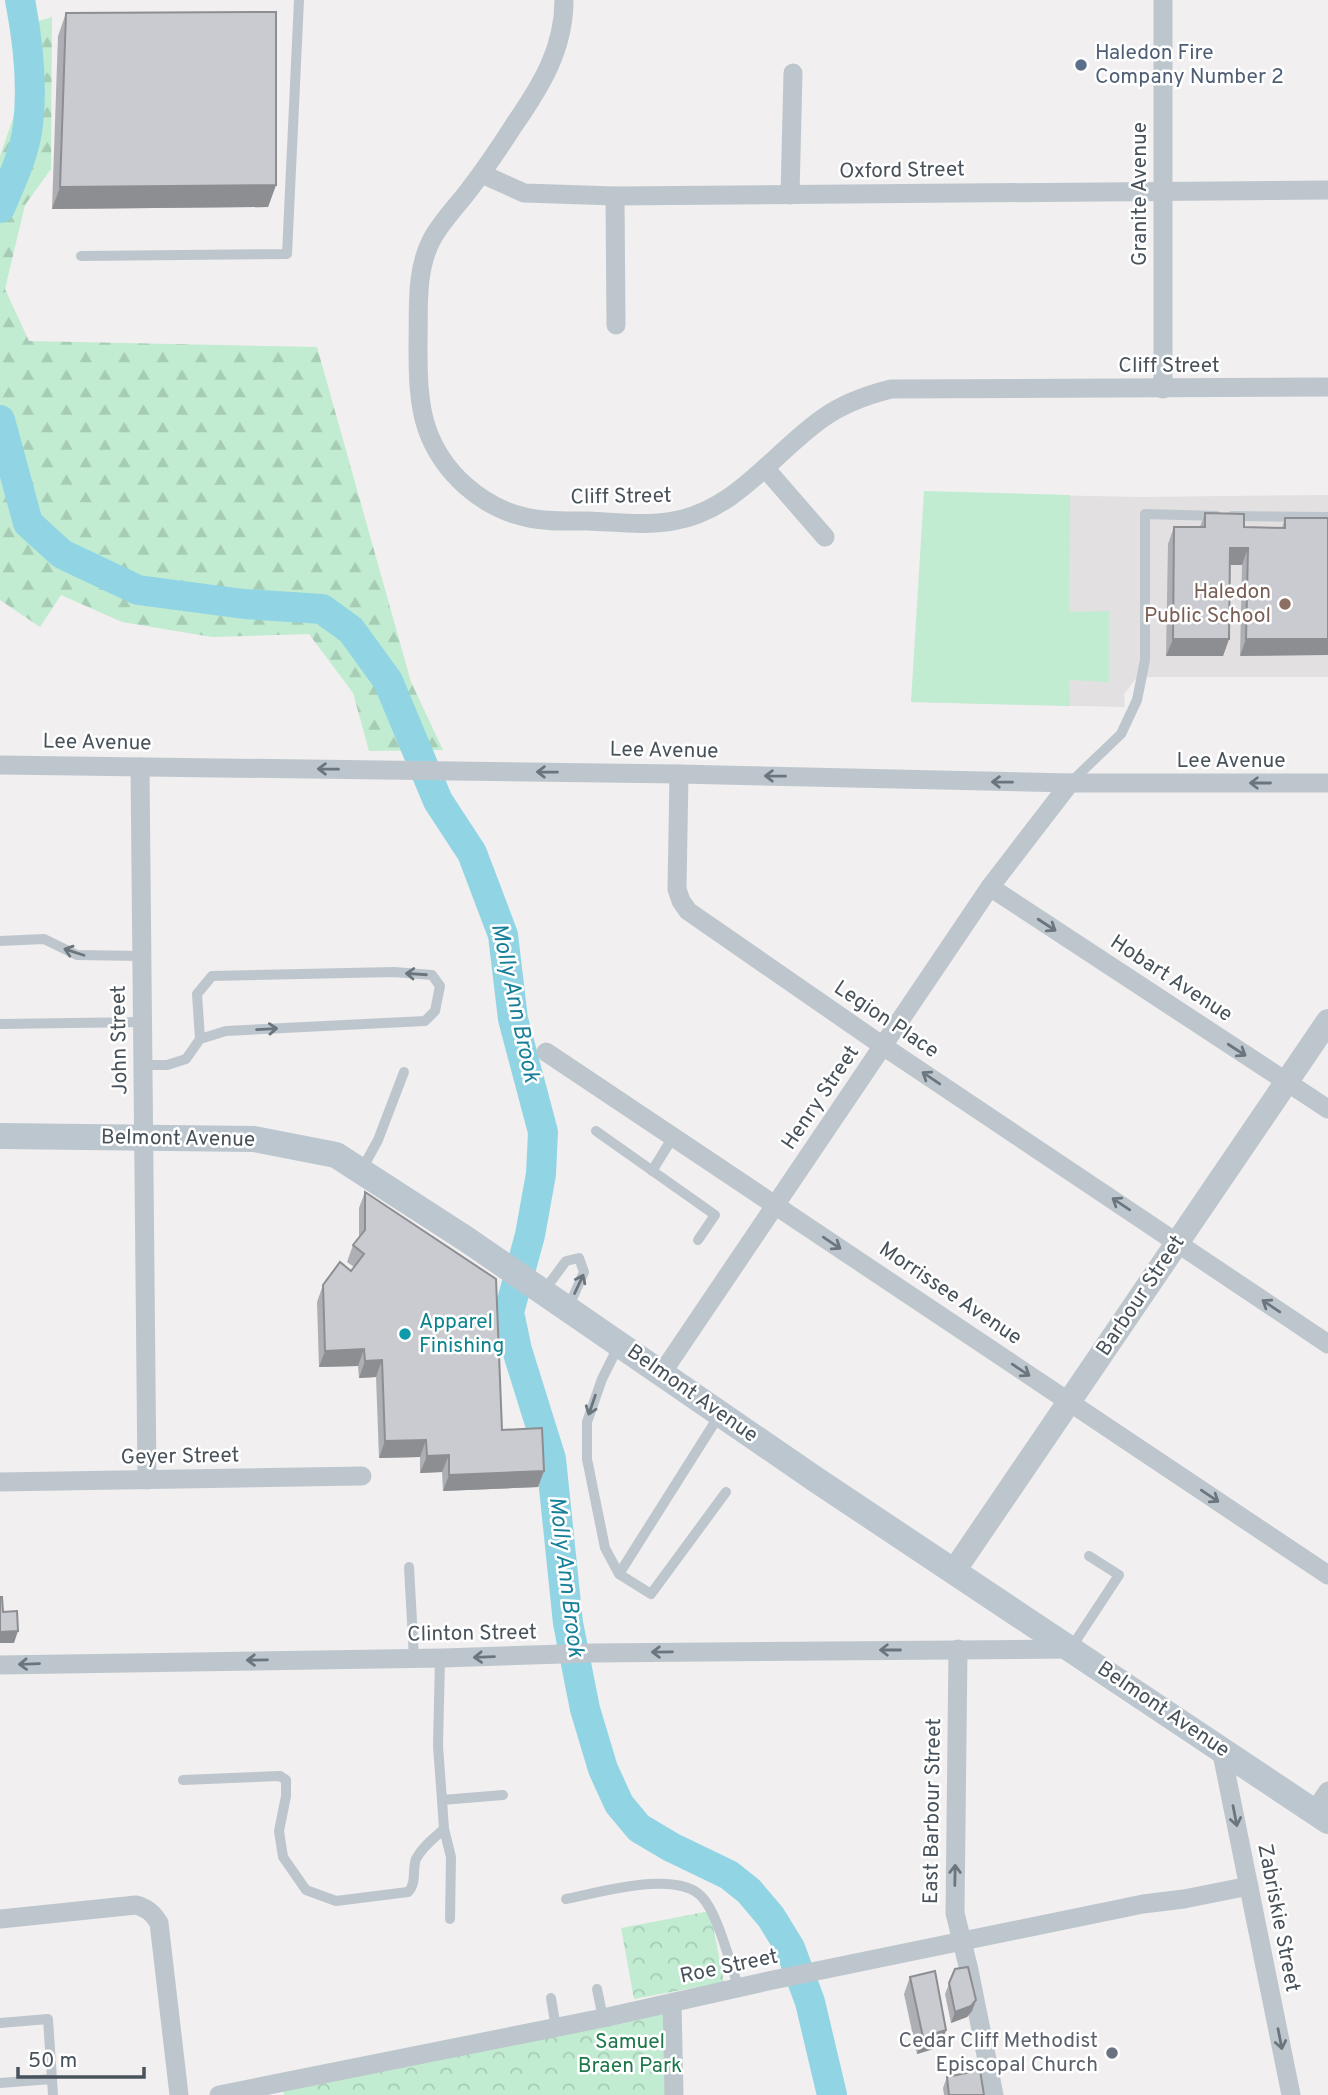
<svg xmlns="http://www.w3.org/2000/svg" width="1328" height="2095" font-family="Overpass,sans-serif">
	<defs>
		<pattern id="forest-firs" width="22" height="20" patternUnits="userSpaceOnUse" patternTransform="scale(1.75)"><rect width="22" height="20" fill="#c1ecd1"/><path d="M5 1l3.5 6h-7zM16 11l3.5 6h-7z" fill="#a7ccb6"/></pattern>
		<pattern id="park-crowns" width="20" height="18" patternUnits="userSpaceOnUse" patternTransform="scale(1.75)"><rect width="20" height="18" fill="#c1ecd1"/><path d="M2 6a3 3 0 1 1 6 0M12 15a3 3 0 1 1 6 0" fill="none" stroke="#a7ccb6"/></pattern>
	</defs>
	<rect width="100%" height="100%" fill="#f1efef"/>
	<polygon fill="#e2e0e0" points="942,493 1140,497 1328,495 1328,677 1137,677 1124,694 1125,707 911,702"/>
	<polygon fill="#c1ecd1" points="924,491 1070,495 1069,612 1109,611 1109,682 1069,680 1070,706 911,702"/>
	<polygon fill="url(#forest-firs)" points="52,17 51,169 25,205 5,289 29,341 317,347 411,682 443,750 369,751 353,693 309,634 212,637 122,622 61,595 40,627 0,600 0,156 18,104 11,30"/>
	<g fill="url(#park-crowns)">
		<polygon points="710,1911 724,1982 634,1999 621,1928"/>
		<polygon points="672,2004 674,2095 284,2095 284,2082"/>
	</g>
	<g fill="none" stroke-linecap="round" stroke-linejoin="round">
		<g stroke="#91d5e5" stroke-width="30">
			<path d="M 0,208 C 11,182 25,153 28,125 C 33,83 28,41 20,0"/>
			<polyline points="0,420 28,523 62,554 138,590 244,604 322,609 351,630 388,681 438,801 472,853 503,935 513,1019 543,1132 541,1174 530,1235 509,1312 517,1350 551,1459 568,1623 585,1709 603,1769 619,1804 639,1828 671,1847 729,1875 749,1891 771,1917 790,1948 810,2002 832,2095"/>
		</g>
		<g stroke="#bec6cd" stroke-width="10">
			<polyline points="81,256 287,254 299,0"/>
			<polyline points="1232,516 1328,517"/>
			<polyline points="1073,780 1121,734 1137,700 1145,660 1145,514 1217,516"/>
			<polyline points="0,941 44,939 77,955 142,956"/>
			<polyline points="0,1024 142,1022"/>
			<polyline points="143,1065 167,1065 186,1059 200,1039 226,1031 425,1021 435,1011 440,986 432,975 394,972 212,976 197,994 200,1039"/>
			<polyline points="596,1131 715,1215 698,1240"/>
			<polyline points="361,1171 378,1140 404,1072"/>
			<polyline points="652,1171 673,1137"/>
			<polyline points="543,1292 566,1261 579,1258 584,1272 569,1306"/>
			<polyline points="618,1347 602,1379 587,1422 587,1459 605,1548 619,1574"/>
			<polyline points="720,1414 619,1574 651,1594 726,1492"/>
			<polyline points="409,1567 414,1658"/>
			<polyline points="1071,1648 1119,1575 1089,1556"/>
			<polyline points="440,1658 438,1746 442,1800 503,1795"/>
			<path d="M 183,1780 L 280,1776 L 286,1780 L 286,1796 L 279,1831 L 283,1857 L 306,1890 L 336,1901 L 408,1892 C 417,1883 412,1870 416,1859 C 422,1847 434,1838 444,1829 L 442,1800"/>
			<polyline points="444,1829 451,1857 450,1919"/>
			<path d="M 566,1899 C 598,1893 677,1869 702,1897 C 718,1914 730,1964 739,1988"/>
			<polyline points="597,1989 603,2018"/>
			<polyline points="551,1998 556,2028"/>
			<polyline points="0,2023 48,2019 53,2095"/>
			<polyline points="0,2083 52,2079"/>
		</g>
		<g stroke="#bec6cd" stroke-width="19">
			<path d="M 564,0 C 564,49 541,86 514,125 C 500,147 485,169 469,190 C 457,206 440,223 431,241 C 415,273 419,310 418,345 C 418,372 418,403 427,429 C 442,472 481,507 525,517 C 545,522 567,521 588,521 C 616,522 645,526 673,521 C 736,511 774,452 823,418 C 844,403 867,395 891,389 L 1328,387"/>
			<polyline points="1163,0 1163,389"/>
			<polyline points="482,174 524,193 615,196 1328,190"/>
			<polyline points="790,195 793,73"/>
			<polyline points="615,196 616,325"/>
			<polyline points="765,468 825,537"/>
			<polyline points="0,765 679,774 1070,783 1328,783"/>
			<polyline points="140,767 147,1480"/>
			<polyline points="679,774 677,889 681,901 688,911 883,1046 1328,1344"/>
			<polyline points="990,887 1328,1109"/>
			<polyline points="546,1052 1328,1575"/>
			<polyline points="662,1373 990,887 1070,783"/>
			<polyline points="0,1482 362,1476"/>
			<polyline points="958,1649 955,1913 969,1970 994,2095"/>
			<polyline points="0,1665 443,1658 593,1653 1070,1649"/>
			<polyline points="1221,1749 1291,2095"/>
			<polyline points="1314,1812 1328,1791"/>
			<path d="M 0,1919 L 136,1905 C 147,1908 153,1913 159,1923 L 179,2095"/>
			<polyline points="672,2003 674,2095"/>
			<polyline points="219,2095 603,2018 768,1981 1143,1904 1184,1899 1249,1886"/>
		</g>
		<polyline stroke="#bec6cd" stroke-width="24" points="954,1571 1328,1021"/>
		<polyline stroke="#bcc6cf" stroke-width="26" points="0,1136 254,1139 336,1155 466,1239 815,1479 1328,1821"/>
	</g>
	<g fill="#adafb4">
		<polygon points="66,13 276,185 268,207 52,209 58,36"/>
		<polygon points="1205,513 1244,527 1282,528 1285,518 1328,518 1240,656 1242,565 1230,565 1229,639 1223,656 1166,656 1168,544 1174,527 1200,527"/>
		<polygon points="365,1192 502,1430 544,1471 538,1487 443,1491 442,1472 420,1473 420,1457 379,1458 376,1377 359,1378 358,1366 319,1367 317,1302 323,1285 351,1271 354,1267 347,1262 353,1245 359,1237 359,1208"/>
		<polygon points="955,1969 976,2000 972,2011 967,2017 951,2023 945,1994"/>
		<polygon points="910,1977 946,2030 940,2047 917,2054 904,1994"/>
		<polygon points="947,2077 984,2095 944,2095 943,2088"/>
	</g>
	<g fill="#8d8e92">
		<polygon points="276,185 268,207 52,209 60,187"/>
		<polygon points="1230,548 1248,548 1242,565 1224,565"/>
		<polygon points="1173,639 1229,639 1223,656 1166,656"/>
		<polygon points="1246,639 1328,639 1328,655 1240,656"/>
		<polygon points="364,1349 358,1366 319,1367 325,1351"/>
		<polygon points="382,1360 376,1377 359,1378 365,1361"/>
		<polygon points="426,1440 420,1457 379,1458 385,1441"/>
		<polygon points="449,1455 442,1472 420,1473 427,1456"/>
		<polygon points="544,1471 538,1487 443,1491 449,1475"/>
		<polygon points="18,1631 14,1643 0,1643 0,1632"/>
		<polygon points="976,2000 972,2011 967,2017 951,2023 955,2012"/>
		<polygon points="946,2030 940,2047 917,2054 923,2037"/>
	</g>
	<g fill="#c9cbd1" stroke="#8d8e92" stroke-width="2">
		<polygon points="276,12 276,185 60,187 66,13"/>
		<polygon points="1205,513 1244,514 1244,527 1285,528 1285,518 1328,518 1328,639 1246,639 1248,548 1230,548 1229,639 1173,639 1174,527 1205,527"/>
		<polygon points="365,1192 496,1279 502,1430 542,1428 544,1471 449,1475 449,1455 427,1456 426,1440 385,1441 382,1360 365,1361 364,1349 325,1351 323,1285 340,1262 351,1271 364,1254 353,1245 365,1230"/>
		<polygon points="0,1597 2,1597 3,1612 17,1611 18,1631 0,1632"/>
		<polygon points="968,1967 976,2000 971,2006 955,2012 949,1983 955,1969"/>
		<polygon points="935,1971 946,2030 923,2037 910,1977"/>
		<polygon points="980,2070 984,2095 949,2095 947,2077"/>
	</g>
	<defs><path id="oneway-shaft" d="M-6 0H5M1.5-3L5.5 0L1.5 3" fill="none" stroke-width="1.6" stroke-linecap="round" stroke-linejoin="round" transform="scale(1.75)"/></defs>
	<g stroke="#6b757d">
		<use href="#oneway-shaft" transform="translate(328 769) rotate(-179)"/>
		<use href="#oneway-shaft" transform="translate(547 772) rotate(-179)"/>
		<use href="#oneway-shaft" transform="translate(775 776) rotate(-179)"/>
		<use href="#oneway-shaft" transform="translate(1002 782) rotate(-179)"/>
		<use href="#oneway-shaft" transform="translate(1260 783) rotate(-180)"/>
		<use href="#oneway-shaft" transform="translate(1047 925) rotate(33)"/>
		<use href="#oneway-shaft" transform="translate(74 952) rotate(-162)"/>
		<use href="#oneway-shaft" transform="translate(416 974) rotate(-176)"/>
		<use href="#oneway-shaft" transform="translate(267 1029) rotate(-3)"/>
		<use href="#oneway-shaft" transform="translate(1237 1050) rotate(33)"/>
		<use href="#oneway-shaft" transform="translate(931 1078) rotate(-146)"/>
		<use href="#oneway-shaft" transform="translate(1121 1204) rotate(-146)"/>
		<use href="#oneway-shaft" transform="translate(832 1243) rotate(34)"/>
		<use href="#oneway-shaft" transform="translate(579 1284) rotate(-65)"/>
		<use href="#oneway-shaft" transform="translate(1271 1306) rotate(-146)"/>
		<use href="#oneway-shaft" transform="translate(1021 1370) rotate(34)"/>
		<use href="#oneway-shaft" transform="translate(592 1405) rotate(109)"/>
		<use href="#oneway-shaft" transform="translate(1210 1496) rotate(34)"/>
		<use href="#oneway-shaft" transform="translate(890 1650) rotate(180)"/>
		<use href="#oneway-shaft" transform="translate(662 1652) rotate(179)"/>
		<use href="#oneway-shaft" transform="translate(484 1657) rotate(178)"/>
		<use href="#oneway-shaft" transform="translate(257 1660) rotate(179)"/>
		<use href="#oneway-shaft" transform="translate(29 1664) rotate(178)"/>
		<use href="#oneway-shaft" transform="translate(1235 1816) rotate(79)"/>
		<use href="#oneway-shaft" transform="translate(955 1875) rotate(-89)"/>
		<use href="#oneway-shaft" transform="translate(1280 2039) rotate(79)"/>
	</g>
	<circle fill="#5c6f8a" stroke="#fff" stroke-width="2.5" cx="1081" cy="65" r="7"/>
	<circle fill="#8d6e63" stroke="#fff" stroke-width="2.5" cx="1285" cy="604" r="7"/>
	<circle fill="#0f9aa8" stroke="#fff" stroke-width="2.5" cx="405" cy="1334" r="7"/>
	<circle fill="#6b7280" stroke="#fff" stroke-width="2.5" cx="1112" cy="2053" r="7"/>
	<g text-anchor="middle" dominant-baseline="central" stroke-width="5" stroke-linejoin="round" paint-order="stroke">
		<g font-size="21" fill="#4e5e75" stroke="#fff" text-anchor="start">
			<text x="1095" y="53">Haledon Fire<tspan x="1095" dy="24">Company Number 2</tspan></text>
		</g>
		<g font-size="21" fill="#48525b" stroke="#fff">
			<text transform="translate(902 171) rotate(-1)">Oxford Street</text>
			<text transform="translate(1140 194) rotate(-90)">Granite Avenue</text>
			<text x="1169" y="366">Cliff Street</text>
			<text transform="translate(621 497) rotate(-1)">Cliff Street</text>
			<text transform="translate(97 743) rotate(1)">Lee Avenue</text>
			<text transform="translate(664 751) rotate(1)">Lee Avenue</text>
			<text x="1231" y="761">Lee Avenue</text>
			<text transform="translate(1171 979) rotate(33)">Hobart Avenue</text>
			<text transform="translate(886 1020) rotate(34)">Legion Place</text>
			<text transform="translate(120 1040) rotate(-91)">John Street</text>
			<text transform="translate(821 1098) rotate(-56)">Henry Street</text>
			<text transform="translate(178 1139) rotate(1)">Belmont Avenue</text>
			<text transform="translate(950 1294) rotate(34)">Morrissee Avenue</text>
			<text transform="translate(1141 1296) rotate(-56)">Barbour Street</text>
			<text transform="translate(692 1394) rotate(35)">Belmont Avenue</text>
			<text transform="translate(180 1457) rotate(-1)">Geyer Street</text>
			<text transform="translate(472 1634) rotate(-1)">Clinton Street</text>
			<text transform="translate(1163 1710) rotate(34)">Belmont Avenue</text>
			<text transform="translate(933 1811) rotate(-89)">East Barbour Street</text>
			<text transform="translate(1278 1918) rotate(79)">Zabriskie Street</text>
			<text transform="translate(729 1967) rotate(-12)">Roe Street</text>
		</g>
		<g font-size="21" fill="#785e54" stroke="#fff" text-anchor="end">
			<text x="1271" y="592">Haledon<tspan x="1271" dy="24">Public School</tspan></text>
		</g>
		<g font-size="21" fill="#0d838f" stroke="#fff" text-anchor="start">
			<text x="419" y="1322">Apparel<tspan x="419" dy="24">Finishing</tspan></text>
		</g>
		<g font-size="21" fill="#5b616d" stroke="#fff" text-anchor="end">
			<text x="1098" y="2041">Cedar Cliff Methodist<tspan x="1098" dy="24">Episcopal Church</tspan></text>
		</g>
		<g font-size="21" fill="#1e774a" stroke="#fff">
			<text x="630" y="2042">Samuel<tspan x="630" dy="24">Braen Park</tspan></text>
		</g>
		<g font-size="23" font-style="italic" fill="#177f99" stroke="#fff">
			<text transform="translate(514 1003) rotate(78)">Molly Ann Brook</text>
			<text transform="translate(565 1577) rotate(83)">Molly Ann Brook</text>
		</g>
	</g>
	<path d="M18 2067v10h126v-10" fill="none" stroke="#48525b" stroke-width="3.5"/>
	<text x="28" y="2067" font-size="21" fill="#48525b" stroke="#ffffff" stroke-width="5" paint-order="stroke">50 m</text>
</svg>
